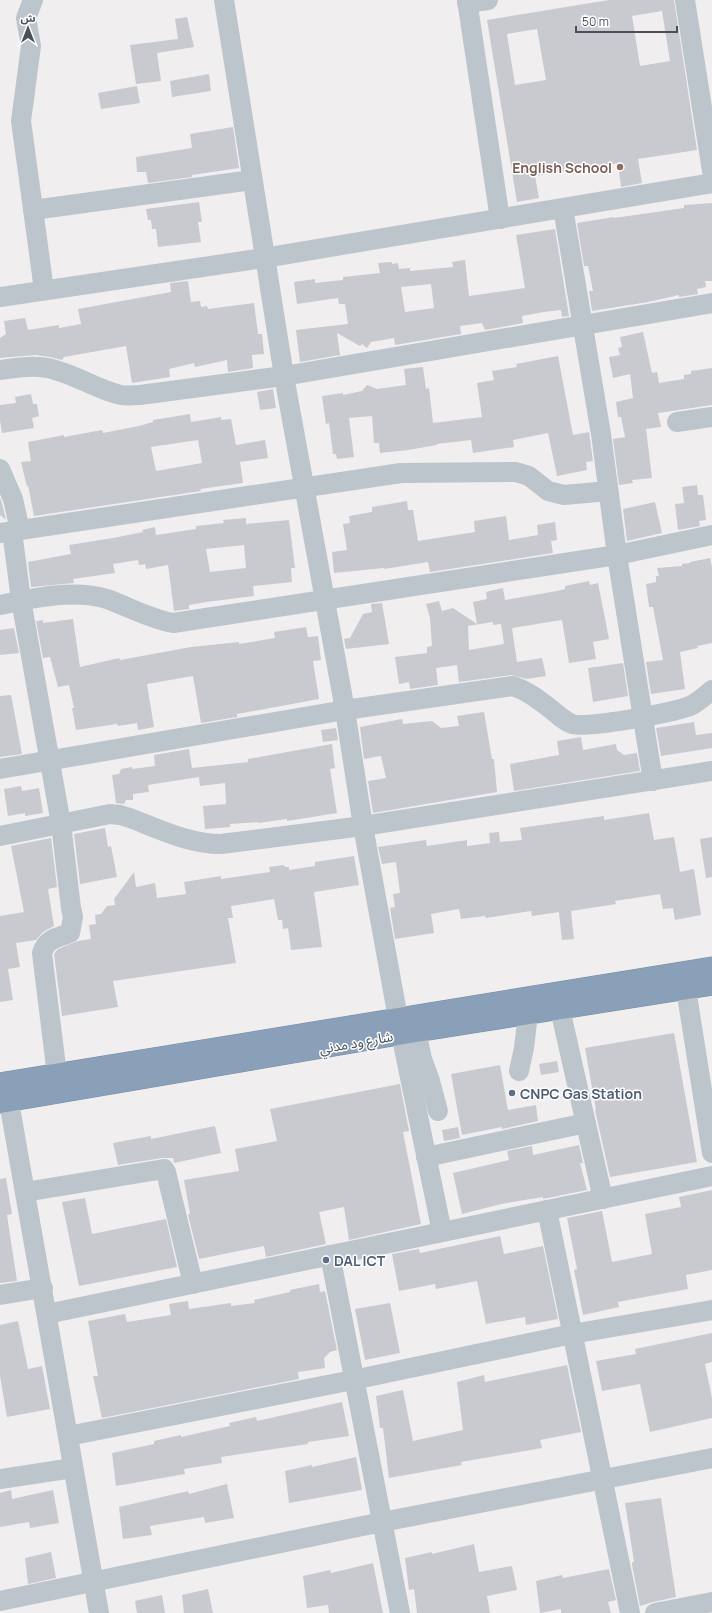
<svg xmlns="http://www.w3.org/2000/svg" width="712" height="1613" font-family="Manrope,'Noto Sans Arabic',sans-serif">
	<rect width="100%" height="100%" fill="#f0eeee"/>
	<g fill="#c9cad0" fill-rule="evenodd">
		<path d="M 609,0 L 674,0 L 697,150 L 638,159 L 642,183 L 621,187 L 618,163 L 535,176 L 539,198 L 517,202 L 487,20 ZM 662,11 L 670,61 L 640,66 L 632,16 ZM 537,29 L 546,80 L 515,85 L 507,34 Z"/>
		<polygon points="187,17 194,47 157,53 161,81 136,84 130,45 178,39 175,19"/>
		<polygon points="209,74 211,91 172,97 170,81"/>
		<polygon points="137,86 140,103 101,109 98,93"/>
		<polygon points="233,127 239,168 192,175 192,177 148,183 146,172 137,172 136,157 192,148 190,134"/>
		<polygon points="199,202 202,222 198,222 201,242 158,247 156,229 152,229 151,220 148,220 146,209"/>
		<polygon points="712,203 712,281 705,281 706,287 697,289 698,294 679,297 679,295 648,302 592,311 589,291 593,291 588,266 584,266 577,223 614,217 614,218 684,208 684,205"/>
		<path d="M 555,229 L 569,316 L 562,317 L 561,310 L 544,312 L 522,316 L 523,323 L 485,330 L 482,323 L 460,326 L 461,334 L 395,345 L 394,338 L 371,342 L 367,348 L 362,344 L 360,346 L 337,333 L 340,355 L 300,362 L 296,330 L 348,324 L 345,304 L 339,304 L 338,298 L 297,304 L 294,282 L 315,279 L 315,283 L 343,280 L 343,277 L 380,273 L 378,263 L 392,262 L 392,264 L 398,263 L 399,269 L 410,268 L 410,271 L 453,267 L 452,262 L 465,260 L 469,296 L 525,288 L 516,235 ZM 431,284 L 434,308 L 405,312 L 401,287 Z"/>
		<polygon points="188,281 191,302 200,301 201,307 207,306 208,309 254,303 258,334 262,334 264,354 252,355 253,368 228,372 227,360 195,367 194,363 169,369 170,377 132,383 126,346 64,357 62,360 50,357 35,355 0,358 0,338 6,334 4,321 25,318 28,330 59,325 59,328 81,324 78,309 171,292 170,283"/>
		<polygon points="643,332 652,373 657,372 659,383 684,379 684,375 691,374 691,371 712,368 712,405 658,413 661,427 646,429 652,478 632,480 633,483 619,485 613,439 625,437 621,417 618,417 616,402 633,398 630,374 613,378 609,357 620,355 618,348 622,347 620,337"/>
		<polygon points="558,356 573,435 589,432 593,461 586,462 587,470 557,476 548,433 513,440 514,447 473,453 471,440 437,444 437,445 408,450 380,453 379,443 374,443 372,416 349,418 354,457 337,459 336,454 333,454 329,423 326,424 322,396 343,393 343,395 362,391 367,385 377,389 406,385 404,369 423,367 426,389 429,388 433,423 482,417 477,383 494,380 492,371 517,367 516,364"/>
		<polygon points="273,389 276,408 260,410 257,392"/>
		<polygon points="31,394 33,404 37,404 39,416 32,418 34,428 2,433 0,420 0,405 16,403 15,397"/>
		<path d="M 190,414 L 191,422 L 221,417 L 221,420 L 231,419 L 236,445 L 265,440 L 268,458 L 240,462 L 243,483 L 200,489 L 201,491 L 34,516 L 28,485 L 27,487 L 21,462 L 31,461 L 28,442 L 64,435 L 64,437 L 102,430 L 103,433 L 139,426 L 153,422 L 153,420 ZM 198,440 L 202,463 L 156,471 L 151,447 Z"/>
		<polygon points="697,485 698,495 703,495 706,520 699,521 700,526 678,530 675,504 684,503 682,487"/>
		<polygon points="0,498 2,503 6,520 0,515"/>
		<polygon points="407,501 408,510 413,510 418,541 475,532 474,521 506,516 509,540 538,535 537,525 555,522 557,540 551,541 553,553 430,572 428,562 384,569 384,568 334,573 332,552 347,550 343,524 350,523 349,516 372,512 372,507"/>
		<polygon points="655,502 662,533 627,541 623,509"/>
		<path d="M 246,518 L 246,524 L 289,520 L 295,568 L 291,568 L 292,582 L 253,586 L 254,596 L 206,602 L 189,605 L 189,609 L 174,611 L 168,565 L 146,569 L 145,564 L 139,565 L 138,560 L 113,564 L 115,573 L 73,579 L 74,583 L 31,587 L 28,562 L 71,554 L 69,545 L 113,538 L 143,532 L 142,530 L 155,527 L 156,535 L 196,529 L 196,526 L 224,523 L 223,520 ZM 244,545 L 246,568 L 210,572 L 206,549 Z"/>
		<polygon points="710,558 712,567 712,643 697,646 698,648 680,652 685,689 651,694 646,662 663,660 653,607 649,607 646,584 656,582 656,576 659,576 657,568 682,566 682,564 690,563 690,562"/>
		<path d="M 589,581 L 590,585 L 598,583 L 609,639 L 593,642 L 596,659 L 569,663 L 562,620 L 512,628 L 517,662 L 542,658 L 546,676 L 527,679 L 511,675 L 459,682 L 457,665 L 436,668 L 438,685 L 410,689 L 409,682 L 399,684 L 395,657 L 427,653 L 427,647 L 432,646 L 430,618 L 426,604 L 439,601 L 442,611 L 453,608 L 477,624 L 473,602 L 487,599 L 486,592 L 503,588 L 505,600 L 557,591 L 565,589 L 565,586 ZM 493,622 L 493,625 L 501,624 L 504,644 L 469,650 L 468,626 Z"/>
		<polygon points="382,603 389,644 346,649 344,639 350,638 363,614 372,612 371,604"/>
		<polygon points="73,619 80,667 119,658 120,660 191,647 239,642 239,644 275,638 274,632 306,627 308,637 318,636 321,660 313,661 319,699 237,714 237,717 201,723 193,676 147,684 154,727 138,730 137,723 118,726 117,724 76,730 72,708 74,708 69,685 58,687 50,657 43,658 36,621 43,620 43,623"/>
		<polygon points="14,628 19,653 0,655 0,630"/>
		<polygon points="623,663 628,696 593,702 588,668"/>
		<polygon points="11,695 22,754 0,757 0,696"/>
		<polygon points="484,712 492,759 494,759 497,792 373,813 368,781 386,778 381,756 364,759 360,727 402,719 403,724 432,721 441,728 459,726 457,716"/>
		<polygon points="694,722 696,735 712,733 712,748 661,756 656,728"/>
		<polygon points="336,728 338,740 323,742 321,730"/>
		<polygon points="581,737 583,750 616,744 617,750 624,755 637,753 640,771 514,791 510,764 559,755 557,741"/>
		<polygon points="332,744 335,768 330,769 337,813 287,821 287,819 258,823 258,822 230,824 230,827 205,829 203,806 226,804 225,783 200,786 199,777 148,785 149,792 133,794 133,800 126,800 124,804 116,803 112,775 119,774 121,769 132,767 132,769 155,766 154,755 189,749 192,768 248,762 248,759"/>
		<polygon points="21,786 22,791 39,788 43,813 25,816 25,813 8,816 4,789"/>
		<polygon points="649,813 654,840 674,837 680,872 694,869 701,915 675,920 673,908 663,909 660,894 615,901 616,904 571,911 574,939 562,940 559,912 532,916 531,911 486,918 485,916 461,919 459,909 431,914 434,933 395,939 390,908 395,907 393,894 400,893 396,862 382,864 378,847 426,840 427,846 467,840 467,846 490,843 489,833 499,832 500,842 522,840 520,828 604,816 604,820"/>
		<polygon points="105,828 108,847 111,846 117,877 80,884 74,834"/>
		<polygon points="712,837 712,877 706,878 700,839"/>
		<polygon points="51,838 57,887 48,889 54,926 43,932 36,940 16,943 20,967 8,969 13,1000 0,1002 0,916 24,912 11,846"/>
		<polygon points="354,856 359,885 314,892 322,947 291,950 288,928 283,929 282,920 278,920 274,899 231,906 233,918 228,918 236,963 113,981 118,1007 62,1016 54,954 58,949 78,941 91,939 89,925 96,924 95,915 101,914 107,906 115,905 114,899 134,872 136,887 155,883 157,898 186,894 184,882 221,876 221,879 270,872 269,867 284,865 285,867 289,867 289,870 315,866 315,862"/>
		<polygon points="674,1033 697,1162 610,1177 595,1110 596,1110 585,1048"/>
		<polygon points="557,1061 559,1072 541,1075 539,1064"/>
		<polygon points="500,1065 508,1110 536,1105 538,1121 502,1129 502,1127 462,1135 451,1074"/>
		<polygon points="400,1084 409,1131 403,1132 421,1224 349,1240 344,1207 319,1212 326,1244 266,1257 264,1246 199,1259 188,1215 190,1214 184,1180 239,1171 235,1149 277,1141 270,1109"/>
		<polygon points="215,1126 221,1153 174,1163 173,1158 162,1158 118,1165 113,1143 151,1136 151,1139"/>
		<polygon points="458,1127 460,1138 444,1141 442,1130"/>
		<polygon points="579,1145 583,1163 580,1163 587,1190 543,1199 543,1197 501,1204 462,1214 453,1173 509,1160 507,1151 532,1146 533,1155"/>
		<polygon points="6,1178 12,1214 7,1215 17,1281 0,1283 0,1179"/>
		<polygon points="712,1190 712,1270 686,1275 688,1289 618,1302 619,1307 583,1315 574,1270 577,1269 567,1218 602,1211 612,1262 652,1254 645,1214 681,1207 679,1197"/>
		<polygon points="85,1198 92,1234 166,1219 177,1267 79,1286 62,1202"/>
		<polygon points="500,1236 504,1254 543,1246 558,1319 526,1325 525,1317 486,1324 477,1281 436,1289 435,1284 399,1291 392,1254 419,1249 420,1253"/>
		<polygon points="319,1284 320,1292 325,1291 337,1350 330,1352 324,1358 325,1368 298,1372 299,1379 102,1418 93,1376 98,1376 88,1321 125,1314 127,1322 171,1315 169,1304 188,1301 189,1309 231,1303 231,1306 255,1303 254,1300 290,1292 290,1290"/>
		<polygon points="390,1303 400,1353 365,1360 355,1309"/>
		<polygon points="18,1321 28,1369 42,1366 50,1409 7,1417 0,1376 0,1325"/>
		<polygon points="712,1333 712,1362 705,1364 712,1398 712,1418 650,1432 640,1384 602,1391 596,1361 636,1354 635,1349"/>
		<polygon points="567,1365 581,1432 540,1440 542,1448 461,1462 462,1465 389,1478 383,1428 380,1428 376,1396 403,1390 413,1441 463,1430 457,1382 484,1375 485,1382"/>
		<polygon points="342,1402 349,1436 308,1442 308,1444 221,1457 222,1463 184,1469 185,1474 116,1486 112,1453 154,1444 154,1441 181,1435 181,1437 230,1426 229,1423 256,1417 257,1421"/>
		<polygon points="356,1457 362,1490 289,1503 285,1471 312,1465 312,1467"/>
		<polygon points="227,1484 234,1518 205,1523 204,1517 150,1526 152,1535 123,1539 119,1507 188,1491 189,1494"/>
		<polygon points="11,1490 12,1499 53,1490 59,1523 30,1528 29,1522 0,1527 0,1493"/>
		<polygon points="661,1498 676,1597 653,1602 640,1606 632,1565 632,1562 634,1562 625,1503"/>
		<polygon points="474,1544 479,1572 512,1566 517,1590 487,1596 490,1613 417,1613 414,1589 409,1590 405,1558 432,1552 432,1554"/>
		<polygon points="51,1552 56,1578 28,1584 25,1558"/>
		<polygon points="373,1563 383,1613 329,1613 328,1605 307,1608 303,1576 330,1570 331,1573"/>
		<polygon points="609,1569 616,1600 608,1602 611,1613 561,1613 561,1609 540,1613 536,1581 562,1575 563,1578"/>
		<polygon points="208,1589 213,1613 184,1613 182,1595"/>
		<polygon points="162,1595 165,1613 137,1613 135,1601"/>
	</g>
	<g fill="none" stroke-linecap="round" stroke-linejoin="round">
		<defs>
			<g id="highway">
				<polyline points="0,1084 712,968"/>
				<polyline points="0,1102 416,1031 712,984"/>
			</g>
		</defs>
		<use href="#highway" stroke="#758ba4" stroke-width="23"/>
		<g stroke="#bdc5cc" stroke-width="20">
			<polyline points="33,0 26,18 31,46 21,121 44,290"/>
			<polyline points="224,0 284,376 345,710 363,826 398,1018"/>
			<polyline points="467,0 500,219"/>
			<polyline points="685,0 712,171"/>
			<polyline points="467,3 488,0"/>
			<polyline points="563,208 601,434 617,555 653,781"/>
			<polyline points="33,210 252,180"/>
			<polyline points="0,297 264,258 712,183"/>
			<path d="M 0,370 C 18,368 37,364 55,370 C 78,376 98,390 121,395 C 127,396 134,395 140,395 L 284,376 L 712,303"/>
			<polyline points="677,422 712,417"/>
			<polyline points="0,469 13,499 20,530"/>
			<path d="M 12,531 L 21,600 L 61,824 L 71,908 L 73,917 L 70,933 C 57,938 47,938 42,953 L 57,1075"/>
			<polyline points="0,533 401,473 516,472 529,476 548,491 564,495 608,491"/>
			<path d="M 0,605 C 33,598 74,589 107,599 C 129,607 150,619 173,623 L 617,555 L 712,535"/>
			<path d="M 0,769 L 345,710 L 513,686 C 528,691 539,700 552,710 C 558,715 564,721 572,724 C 586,729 678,712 692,705 C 699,701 706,695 712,690"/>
			<path d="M 0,836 L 110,814 L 120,815 L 130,818 C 159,829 189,844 221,844 L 363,826 L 712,771"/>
			<polyline points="686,989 712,1153"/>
			<polyline points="560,1009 603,1199"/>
			<polyline points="416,1031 422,1059 430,1081 438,1111"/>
			<polyline points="401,1034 442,1232"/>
			<polyline points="519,1071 524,1048 528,1014"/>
			<polyline points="6,1085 99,1613"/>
			<polyline points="426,1157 586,1123"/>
			<polyline points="25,1192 164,1169 166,1172 193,1284"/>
			<polyline points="547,1210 630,1613"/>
			<polyline points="330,1255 400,1613"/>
			<polyline points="0,1295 43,1288"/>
			<polyline points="47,1314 712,1176"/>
			<polyline points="68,1436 353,1380 572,1334 712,1310"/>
			<polyline points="0,1479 73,1468"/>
			<polyline points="0,1601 382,1522 712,1458"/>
			<polyline points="655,1613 712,1602"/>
		</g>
		<use href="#highway" stroke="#8aa0b8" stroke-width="22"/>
	</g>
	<circle fill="#8d6e63" stroke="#fff" stroke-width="1.5" cx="620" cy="167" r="4"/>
	<g fill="#5c6f8a" stroke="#fff" stroke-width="1.5">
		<circle cx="512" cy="1093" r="4"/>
		<circle cx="326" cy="1260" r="4"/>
	</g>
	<g text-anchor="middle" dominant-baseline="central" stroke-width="3" stroke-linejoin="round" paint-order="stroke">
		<g font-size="14" font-weight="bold" fill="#785e54" stroke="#fff" text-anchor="end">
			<text x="612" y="167">English School</text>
		</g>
		<g font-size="14" fill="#485159" stroke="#fff">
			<text transform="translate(356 1042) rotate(-10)">شارع ود مدني</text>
		</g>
		<g font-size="14" font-weight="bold" fill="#4e5e75" stroke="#fff" text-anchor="start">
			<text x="520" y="1093">CNPC Gas Station</text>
			<text x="334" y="1260">DAL ICT</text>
		</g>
	</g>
	<g transform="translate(28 28)" stroke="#ffffff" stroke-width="3" paint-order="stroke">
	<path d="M0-3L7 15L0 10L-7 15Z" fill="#485159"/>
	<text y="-6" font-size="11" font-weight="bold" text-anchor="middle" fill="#485159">ش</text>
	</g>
	<path d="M576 26v6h101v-6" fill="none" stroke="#485159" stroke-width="2"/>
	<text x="582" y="26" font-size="12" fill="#485159" stroke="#ffffff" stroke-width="3" paint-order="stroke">50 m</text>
</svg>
